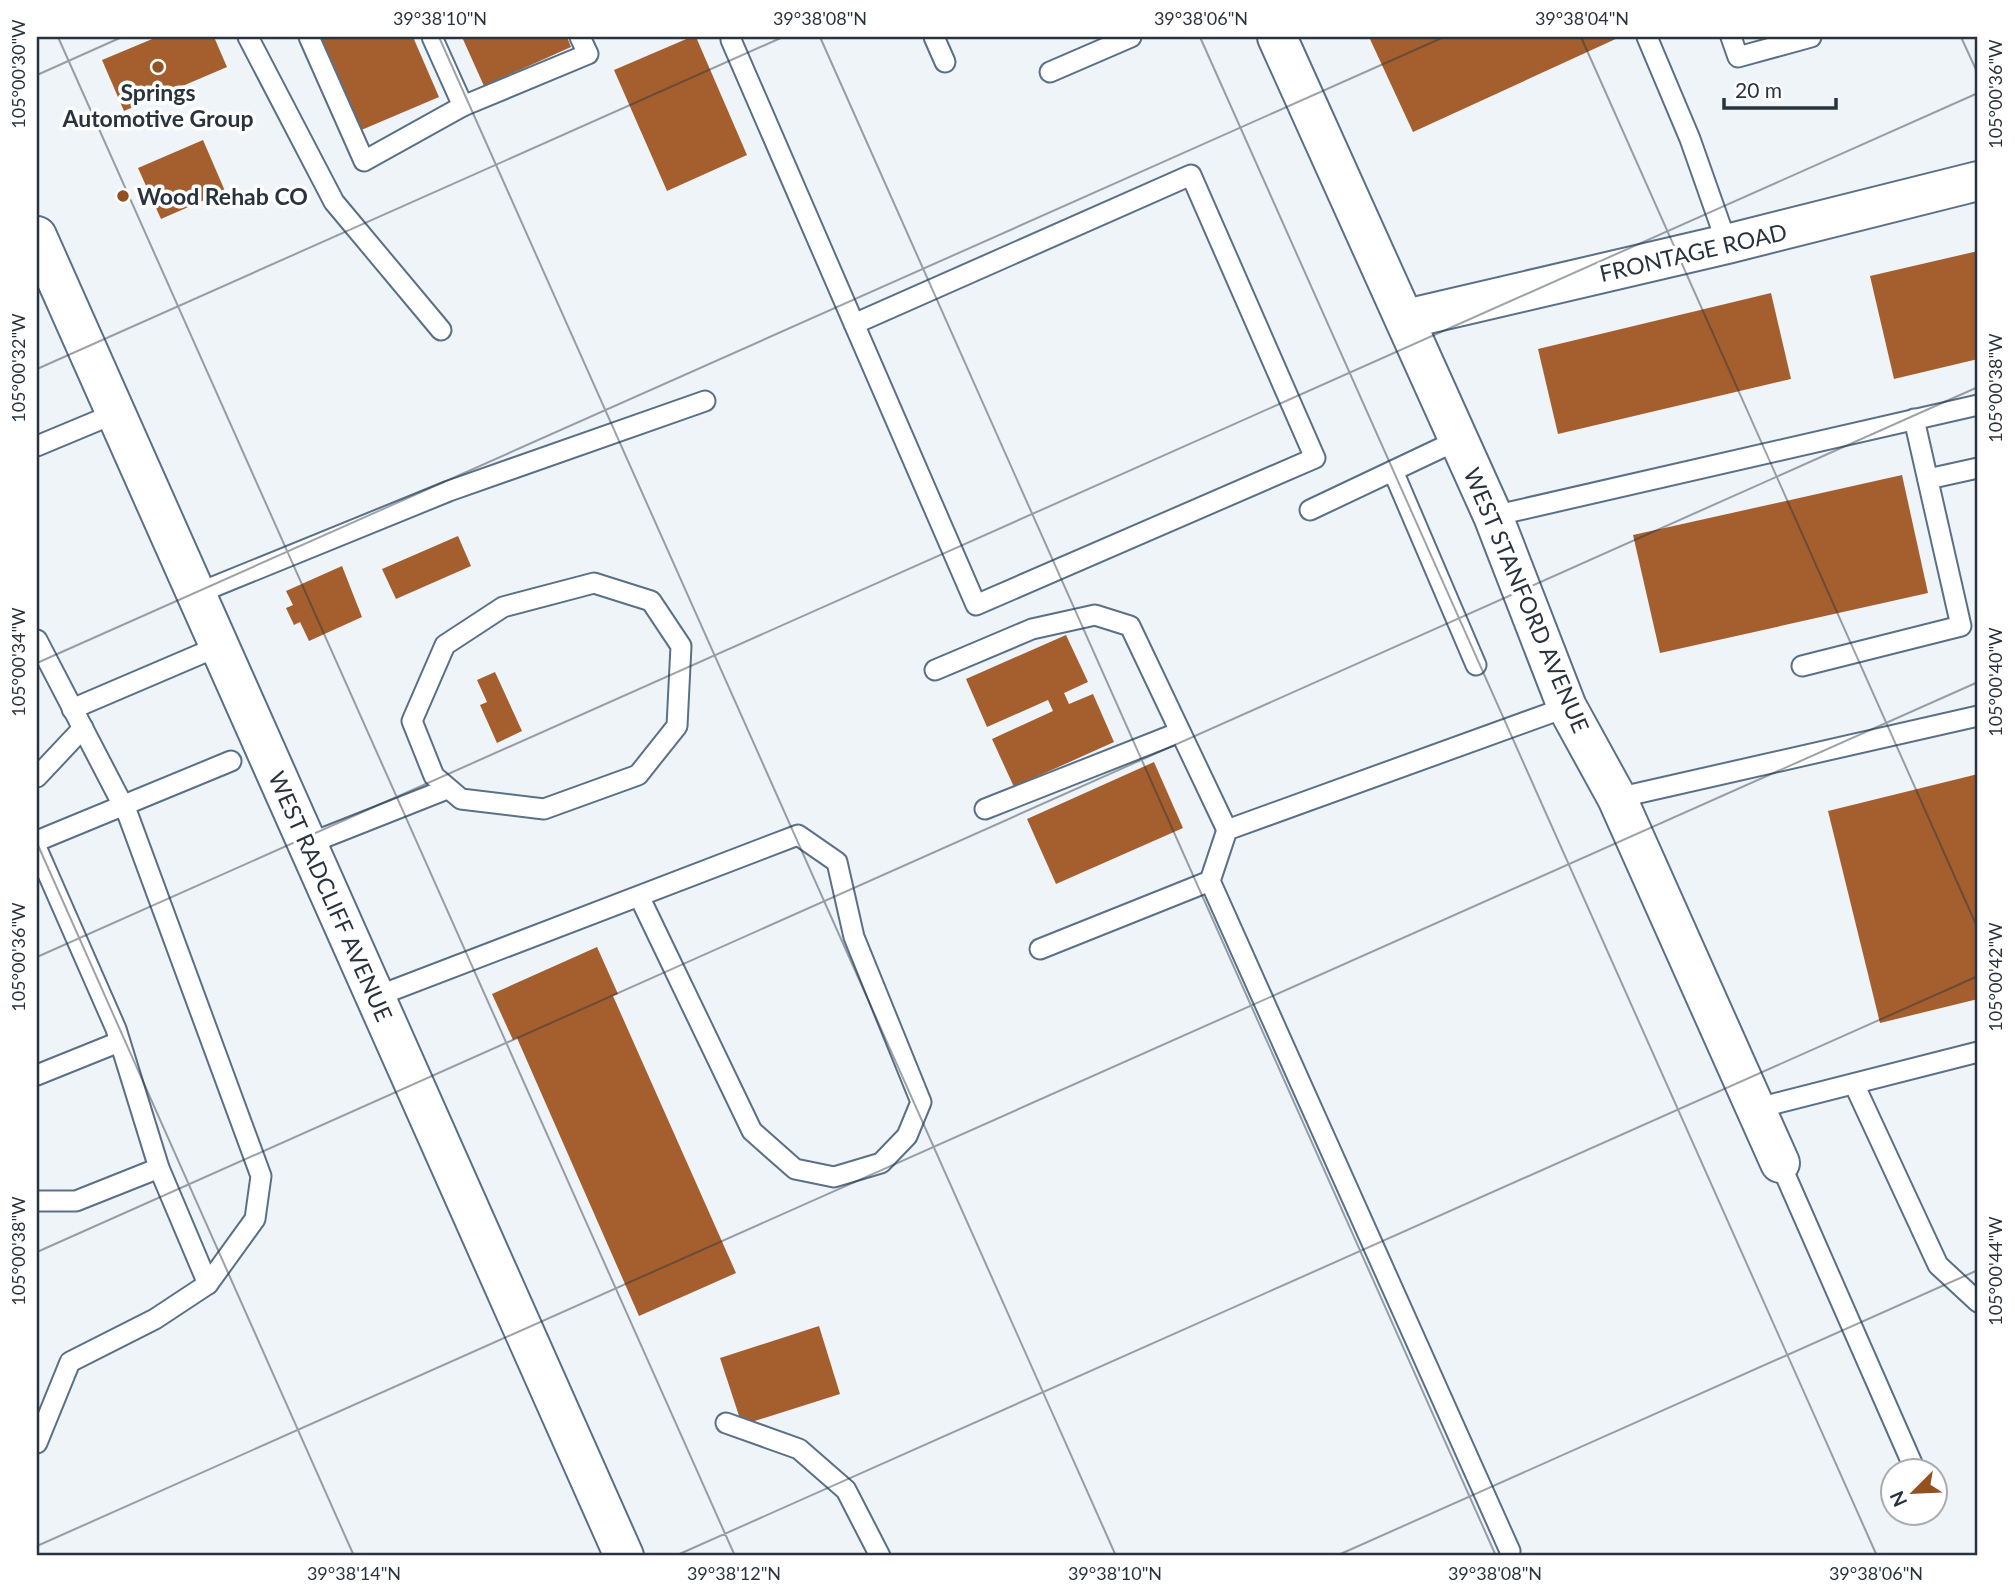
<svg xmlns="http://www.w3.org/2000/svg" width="2015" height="1593" font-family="Lato,sans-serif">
	<rect width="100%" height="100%" fill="#eff4f9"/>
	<g fill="#a55f2f">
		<polygon points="157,37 214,37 227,67 124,111 102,60"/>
		<polygon points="318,37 413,37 439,97 359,131"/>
		<polygon points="462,37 567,37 571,47 484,86"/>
		<polygon points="691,37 696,37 747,155 667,191 614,70"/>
		<polygon points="1369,37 1620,37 1413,132"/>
		<polygon points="203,140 225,191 161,219 138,168"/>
		<polygon points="1978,251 1978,359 1894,379 1870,276"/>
		<polygon points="1771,293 1791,379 1558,434 1538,349"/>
		<polygon points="1902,475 1928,593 1660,653 1633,535"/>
		<polygon points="458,536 471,566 396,599 382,569"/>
		<polygon points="342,566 362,617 309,641 300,622 294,625 286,608 293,605 286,591"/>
		<polygon points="1066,635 1088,682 1064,693 1069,704 1093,694 1114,742 1014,787 992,739 1053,711 1048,700 987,727 966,679"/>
		<polygon points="495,672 522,731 497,743 480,705 487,702 477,680"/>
		<polygon points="1154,762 1183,828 1056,884 1027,819"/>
		<polygon points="1978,774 1978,999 1880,1023 1828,811"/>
		<polygon points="597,947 618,994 613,996 736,1273 639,1316 517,1038 513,1040 492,994"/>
		<polygon points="819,1326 840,1394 742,1425 720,1358"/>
	</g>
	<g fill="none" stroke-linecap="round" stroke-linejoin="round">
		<defs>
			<g id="lane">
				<polyline points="248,37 334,202 441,330"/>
				<polyline points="309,37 364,161 463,106 588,54 580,37"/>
				<polyline points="432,37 463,106"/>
				<polyline points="732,37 731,40 976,605 1315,458 1191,175 854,324"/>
				<polyline points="934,37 945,62"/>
				<polyline points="1647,37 1690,139 1727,244"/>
				<polyline points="1731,37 1738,57 1811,37"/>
				<polyline points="1050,72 1131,37"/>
				<polyline points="37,446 97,421"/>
				<polyline points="1393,471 1476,665"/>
				<polyline points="1928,479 1978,468"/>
				<polyline points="1310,510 1460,439"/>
				<polyline points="1493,516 1978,405"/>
				<polygon points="594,583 651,601 681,646 677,726 638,775 544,809 461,799 434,776 412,721 445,645 503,607"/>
				<polyline points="196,594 449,491 705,401"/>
				<polyline points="37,640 128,815 261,1176 255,1219 208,1284 155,1319 70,1362 37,1443"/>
				<polyline points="1802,666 1961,626 1914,419"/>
				<polyline points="935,670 1032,629 1095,615 1130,626 1227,830"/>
				<polyline points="72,709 203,653"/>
				<polyline points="37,777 83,728"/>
				<polyline points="1617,798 1978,716"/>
				<polyline points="985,809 1180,732"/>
				<polyline points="37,841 231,761"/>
				<polyline points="308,844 447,789"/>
				<polyline points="37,849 116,1029 159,1168 208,1284"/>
				<polyline points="1040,949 1210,881"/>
				<path d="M 375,997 C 516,943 657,889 798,835 L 837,862 L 854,937 L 921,1102 L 907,1136 L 881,1163 L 834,1177 L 795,1169 L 752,1131 L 639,896"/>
				<polyline points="37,1075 119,1042"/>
				<polyline points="1854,1084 1938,1265 1978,1302"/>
				<polyline points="1754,1109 1978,1052"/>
				<polyline points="1780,1163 1915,1470"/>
				<polyline points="37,1201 76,1201 159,1168"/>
				<polyline points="726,1423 799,1449 846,1490 880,1556"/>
				<polyline points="1510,1551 1210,881 1227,830 1567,707"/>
			</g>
			<g id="street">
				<polyline points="1277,37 1493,516 1567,707 1617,798 1780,1163"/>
				<polyline points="37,236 624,1556"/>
				<polyline points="1406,319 1727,244 1978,181"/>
			</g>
		</defs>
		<use href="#lane" stroke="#5a7087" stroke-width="23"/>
		<use href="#street" stroke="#5a7087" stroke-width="42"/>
		<use href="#lane" stroke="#fff" stroke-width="19"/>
		<use href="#street" stroke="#fff" stroke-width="38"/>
	</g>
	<path fill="none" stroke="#29333d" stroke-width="2" stroke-opacity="0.45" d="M 58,37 L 735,1556M 439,37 L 1116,1556M 820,37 L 1496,1556M 1200,37 L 1877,1556M 1581,37 L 1978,929M 1961,37 L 1978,74M 37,75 L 122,37M 37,369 L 783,37M 37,663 L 1444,37M 37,843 L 354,1556M 37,957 L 1978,93M 37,1252 L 1978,387M 37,1546 L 1978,682M 675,1556 L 1978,976M 1336,1556 L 1978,1270"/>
	<g fill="#935121" stroke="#fff" stroke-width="2.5">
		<circle cx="158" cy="67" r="7"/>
		<circle cx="123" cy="196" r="7"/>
	</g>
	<g text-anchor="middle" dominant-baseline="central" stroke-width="7" stroke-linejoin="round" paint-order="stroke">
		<g font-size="23" font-weight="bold" fill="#29333d" stroke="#fff">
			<text x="158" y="92">Springs<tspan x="158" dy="26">Automotive Group</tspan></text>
			<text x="137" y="196" text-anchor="start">Wood Rehab CO</text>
		</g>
		<g font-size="23" fill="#29333d" stroke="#fff">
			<text transform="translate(1693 252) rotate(-13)">FRONTAGE ROAD</text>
			<text transform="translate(1527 600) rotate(67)">WEST STANFORD AVENUE</text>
			<text transform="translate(331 896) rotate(66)">WEST RADCLIFF AVENUE</text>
		</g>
	</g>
	<rect width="2015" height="1593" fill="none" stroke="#ffffff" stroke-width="77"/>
	<g transform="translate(1914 1492) rotate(246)"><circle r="33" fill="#ffffff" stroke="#a9adb1" stroke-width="2"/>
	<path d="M0-5L12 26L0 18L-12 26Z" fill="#935121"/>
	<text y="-10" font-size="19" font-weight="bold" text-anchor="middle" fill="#29333d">N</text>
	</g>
	<path d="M1724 98v10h112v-10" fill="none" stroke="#29333d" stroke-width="3.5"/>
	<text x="1735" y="98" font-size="21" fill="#29333d" stroke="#ffffff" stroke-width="5" paint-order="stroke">20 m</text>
	<rect x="38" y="38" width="1938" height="1516" fill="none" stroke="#29333d" stroke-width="2.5"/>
	<g font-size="18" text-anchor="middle" fill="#29333d">
		<text x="440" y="25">39°38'10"N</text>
		<text x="820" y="25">39°38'08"N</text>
		<text x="1201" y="25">39°38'06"N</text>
		<text x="1582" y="25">39°38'04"N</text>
		<text transform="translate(19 74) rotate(-90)" y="6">105°00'30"W</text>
		<text transform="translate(1996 94) rotate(-90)" y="6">105°00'36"W</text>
		<text transform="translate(19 368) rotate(-90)" y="6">105°00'32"W</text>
		<text transform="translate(1996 388) rotate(-90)" y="6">105°00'38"W</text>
		<text transform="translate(19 662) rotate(-90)" y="6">105°00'34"W</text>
		<text transform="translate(1996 682) rotate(-90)" y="6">105°00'40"W</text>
		<text transform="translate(19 957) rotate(-90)" y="6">105°00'36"W</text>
		<text transform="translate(1996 977) rotate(-90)" y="6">105°00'42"W</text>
		<text transform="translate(19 1251) rotate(-90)" y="6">105°00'38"W</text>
		<text transform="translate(1996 1271) rotate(-90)" y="6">105°00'44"W</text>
		<text x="354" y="1580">39°38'14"N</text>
		<text x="734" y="1580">39°38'12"N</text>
		<text x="1115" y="1580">39°38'10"N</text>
		<text x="1495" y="1580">39°38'08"N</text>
		<text x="1876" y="1580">39°38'06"N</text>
	</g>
</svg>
